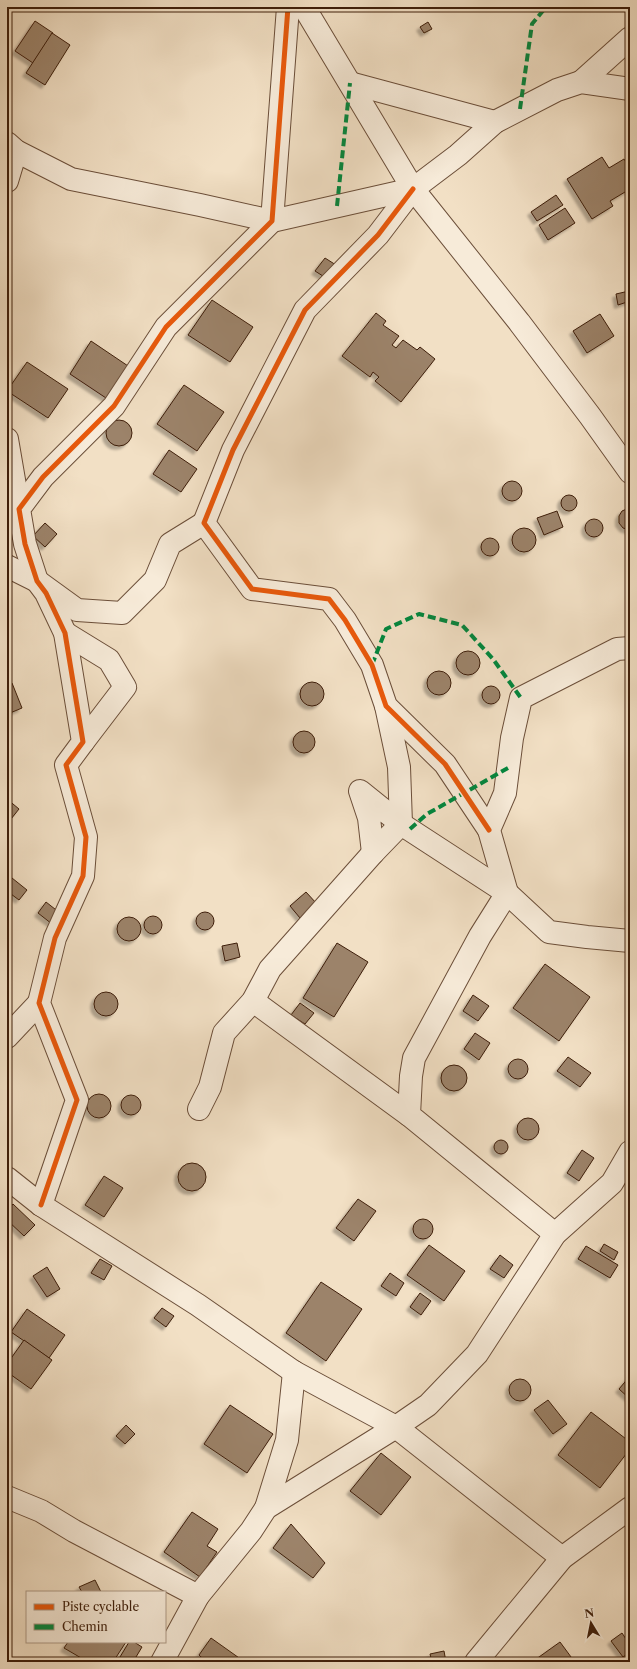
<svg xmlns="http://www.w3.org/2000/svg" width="637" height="1669" font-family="'Libre Caslon Text',serif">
	<defs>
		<filter id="shadow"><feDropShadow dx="-3.5" dy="3.5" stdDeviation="1" flood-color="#0004"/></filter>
	</defs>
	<rect width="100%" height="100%" fill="#f2e0c5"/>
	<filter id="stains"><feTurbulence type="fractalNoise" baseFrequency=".005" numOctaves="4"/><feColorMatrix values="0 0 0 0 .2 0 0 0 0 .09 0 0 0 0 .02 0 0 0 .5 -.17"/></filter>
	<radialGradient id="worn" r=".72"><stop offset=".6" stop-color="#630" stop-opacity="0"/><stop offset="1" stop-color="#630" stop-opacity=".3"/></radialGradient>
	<g fill="#9c836b" stroke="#3e1e0a" filter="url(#shadow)">
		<polygon points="35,21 53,33 33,63 15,51"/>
		<polygon points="428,22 432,29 424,33 420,27"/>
		<polygon points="52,33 70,45 45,85 26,73"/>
		<polygon points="602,157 609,168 624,159 630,169 630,189 610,201 613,206 592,219 567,179"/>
		<polygon points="556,195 563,205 537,221 531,212"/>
		<polygon points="565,208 575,223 548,240 539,225"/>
		<polygon points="325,258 336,265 326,278 315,271"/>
		<polygon points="629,291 630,301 618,305 616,294"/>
		<polygon points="212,300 253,327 230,362 188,335"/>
		<polygon points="376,313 386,321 383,325 399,336 392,345 396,348 403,340 417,350 420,347 435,359 401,402 375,381 379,377 373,372 370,377 342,356"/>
		<polygon points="600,314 614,336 587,353 573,331"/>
		<polygon points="91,341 134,370 112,402 70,374"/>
		<polygon points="27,362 68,389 48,418 7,391"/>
		<polygon points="184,385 224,412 197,451 157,424"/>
		<circle cx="119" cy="433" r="13"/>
		<polygon points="169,450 197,469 181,492 153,474"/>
		<circle cx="512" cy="491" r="10"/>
		<circle cx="569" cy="503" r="8"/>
		<polygon points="629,508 630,509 629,530 623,528 619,523 619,516 622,511"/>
		<polygon points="557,511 563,527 544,535 537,518"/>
		<circle cx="594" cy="528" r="9"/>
		<polygon points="7,521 16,528 7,540"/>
		<polygon points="45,523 57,534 45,547 33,536"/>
		<circle cx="524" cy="540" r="12"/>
		<circle cx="490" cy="547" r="9"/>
		<circle cx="468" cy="663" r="12"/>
		<circle cx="439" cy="683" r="12"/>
		<circle cx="312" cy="694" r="12"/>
		<polygon points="12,683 22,708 10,713 7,707 7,685"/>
		<circle cx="491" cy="695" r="9"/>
		<circle cx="304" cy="742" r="11"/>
		<polygon points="7,799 19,809 7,824"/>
		<polygon points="12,878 27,890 19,900 7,891 7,883"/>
		<polygon points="306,892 317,904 300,918 290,906"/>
		<polygon points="46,902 60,913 52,924 38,913"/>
		<circle cx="205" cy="921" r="9"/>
		<circle cx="153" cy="925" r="9"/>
		<circle cx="129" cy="929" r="12"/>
		<polygon points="237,943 240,957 225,961 222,946"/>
		<polygon points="337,943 368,962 334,1017 303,998"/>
		<polygon points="545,964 590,997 559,1041 513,1008"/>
		<circle cx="106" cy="1004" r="12"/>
		<polygon points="473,995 489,1006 478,1021 463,1011"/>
		<polygon points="300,1003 314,1013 305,1024 291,1015"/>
		<polygon points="475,1033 490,1043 479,1060 464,1049"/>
		<polygon points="568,1057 591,1073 580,1087 557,1071"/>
		<circle cx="518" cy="1069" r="10"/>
		<circle cx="454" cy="1078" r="13"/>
		<circle cx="99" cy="1106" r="12"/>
		<circle cx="131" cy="1105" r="10"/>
		<circle cx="528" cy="1129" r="11"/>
		<circle cx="501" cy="1147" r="7"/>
		<polygon points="582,1150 594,1158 579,1181 567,1173"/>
		<circle cx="192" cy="1177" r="14"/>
		<polygon points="104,1176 123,1188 104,1217 85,1205"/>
		<polygon points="358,1199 376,1211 354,1241 336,1228"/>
		<polygon points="13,1204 35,1225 24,1236 7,1220 7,1211"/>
		<circle cx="423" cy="1229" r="10"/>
		<polygon points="604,1244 618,1252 614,1260 600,1251"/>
		<polygon points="429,1245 465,1271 444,1301 407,1275"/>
		<polygon points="586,1246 618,1265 610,1278 578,1259"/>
		<polygon points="500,1255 513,1265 504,1278 490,1269"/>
		<polygon points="100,1259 112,1266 104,1280 91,1273"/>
		<polygon points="47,1267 60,1289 47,1297 33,1276"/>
		<polygon points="390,1273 404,1283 396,1296 381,1286"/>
		<polygon points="321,1282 362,1309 326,1361 286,1333"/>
		<polygon points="420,1293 431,1301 421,1315 410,1307"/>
		<polygon points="162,1308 174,1316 166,1327 154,1318"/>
		<polygon points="27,1309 65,1335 49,1358 11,1332"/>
		<polygon points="24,1340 52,1360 31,1389 7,1372 7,1364"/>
		<polygon points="630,1376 630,1399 619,1389"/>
		<circle cx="520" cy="1390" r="11"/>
		<polygon points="548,1400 567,1424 553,1434 534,1410"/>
		<polygon points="230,1405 273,1434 247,1473 204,1444"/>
		<polygon points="591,1412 630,1442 630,1449 600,1488 558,1455"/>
		<polygon points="126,1425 135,1434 125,1444 116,1436"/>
		<polygon points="381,1453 411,1477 381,1515 350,1491"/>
		<polygon points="192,1512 218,1529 207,1546 217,1552 200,1577 164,1552"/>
		<polygon points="291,1524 325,1563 313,1578 273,1548"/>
		<polygon points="95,1580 101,1592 82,1592 79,1587"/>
		<polygon points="622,1633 630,1645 630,1652 623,1657 611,1641"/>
		<polygon points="211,1638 242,1660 240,1662 208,1662 201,1657 199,1655"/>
		<polygon points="68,1642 126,1642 113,1662 88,1662 64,1648"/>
		<polygon points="129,1642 134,1642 142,1647 133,1662 117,1662"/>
		<polygon points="560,1642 574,1661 572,1662 532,1662"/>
		<polygon points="444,1651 446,1662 432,1662 430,1654"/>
	</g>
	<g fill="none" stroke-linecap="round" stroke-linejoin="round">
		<defs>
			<g id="street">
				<polyline points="304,7 413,189 519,322 590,416 630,472"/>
				<polyline points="581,82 630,38"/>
				<polyline points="350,83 495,122"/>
				<polyline points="7,143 16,151 71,179 200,205 272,221 413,189 458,155 495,122 557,90 581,82 630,89"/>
				<polyline points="7,181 16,151"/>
				<polyline points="413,189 378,235 305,310 233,450 204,523 252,589 329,599 345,620 372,665 386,706 445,764 489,830"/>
				<polyline points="7,439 19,509"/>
				<polyline points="7,566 37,581 77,610 122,613 155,580 170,544 204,523"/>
				<polyline points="65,633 109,660 125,687 83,742"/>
				<polyline points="373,853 369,818 360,791 401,824 507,893 549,932 587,937 630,941"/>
				<polyline points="253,1001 409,1115"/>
				<polyline points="7,1037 39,1003"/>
				<polyline points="199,1109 210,1087 224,1033 253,1001 270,969 373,853 401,824 399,767 386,706"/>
				<polyline points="7,1178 41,1205 198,1305 294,1372 396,1427 562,1558"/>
				<polyline points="41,1205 77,1100 39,1003 55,938 83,876 86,837 66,765 83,742 65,633 46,593 37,581 25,544 19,509 43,477 114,406 166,327 272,221 288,7"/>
				<polyline points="555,1234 409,1115 411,1076 414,1058 480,936 507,893 489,830 505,793 512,738 521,698 617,649 630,648"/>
				<polyline points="7,1497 41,1511 74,1531 198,1596 162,1662"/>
				<polyline points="266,1508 287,1440 294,1372"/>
				<polyline points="198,1596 251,1531 266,1508 396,1427 428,1405 477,1354 555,1234 612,1183 630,1152"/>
				<polyline points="476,1662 562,1558 630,1508"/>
			</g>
		</defs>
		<use href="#street" stroke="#6b4e39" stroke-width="24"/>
		<use href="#street" stroke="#f7ebd9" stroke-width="22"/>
		<g stroke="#00873e" stroke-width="4" stroke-dasharray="8 4" stroke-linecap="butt">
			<polyline points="520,109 532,24 546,7"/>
			<polyline points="337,206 350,83"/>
			<polyline points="372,665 386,629 419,614 462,625 493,659 521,698"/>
			<polyline points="410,829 427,814 508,768"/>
		</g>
		<defs>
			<g id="cycleway">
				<polyline points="413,189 378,235 305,310 233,450 204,523 252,589 329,599 345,620 372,665 386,706 445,764 489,830"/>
				<polyline points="41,1205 77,1100 39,1003 55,938 83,876 86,837 66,765 83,742 65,633 46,593 37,581 25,544 19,509 43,477 114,406 166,327 272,221 288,7"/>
			</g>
		</defs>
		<use href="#cycleway" stroke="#f7ebd9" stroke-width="8"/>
		<use href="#cycleway" stroke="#e8590c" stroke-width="5"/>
	</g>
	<rect width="637" height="1669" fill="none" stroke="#f2e0c5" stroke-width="24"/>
	<rect x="8" y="8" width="621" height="1653" fill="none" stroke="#3e1e0a" stroke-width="2"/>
	<rect x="12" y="12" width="613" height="1645" fill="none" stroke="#3e1e0a"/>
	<rect x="26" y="1591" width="140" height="52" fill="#f7ebd9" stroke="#ad9986"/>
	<rect x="34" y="1604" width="20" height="6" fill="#e8590c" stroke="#ad9986"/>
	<text x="62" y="1611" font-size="12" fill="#3e1e0a">Piste cyclable</text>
	<rect x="34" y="1624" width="20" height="6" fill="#00873e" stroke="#ad9986"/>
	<text x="62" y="1631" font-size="12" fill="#3e1e0a">Chemin</text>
	<g transform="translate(591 1623) rotate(350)" stroke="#f7ebd9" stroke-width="3" paint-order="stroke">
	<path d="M0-3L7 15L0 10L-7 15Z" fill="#3e1e0a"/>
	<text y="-6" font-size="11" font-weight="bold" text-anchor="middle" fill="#3e1e0a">N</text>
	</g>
	<rect width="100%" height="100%" filter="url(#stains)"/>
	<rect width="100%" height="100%" fill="url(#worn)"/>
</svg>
